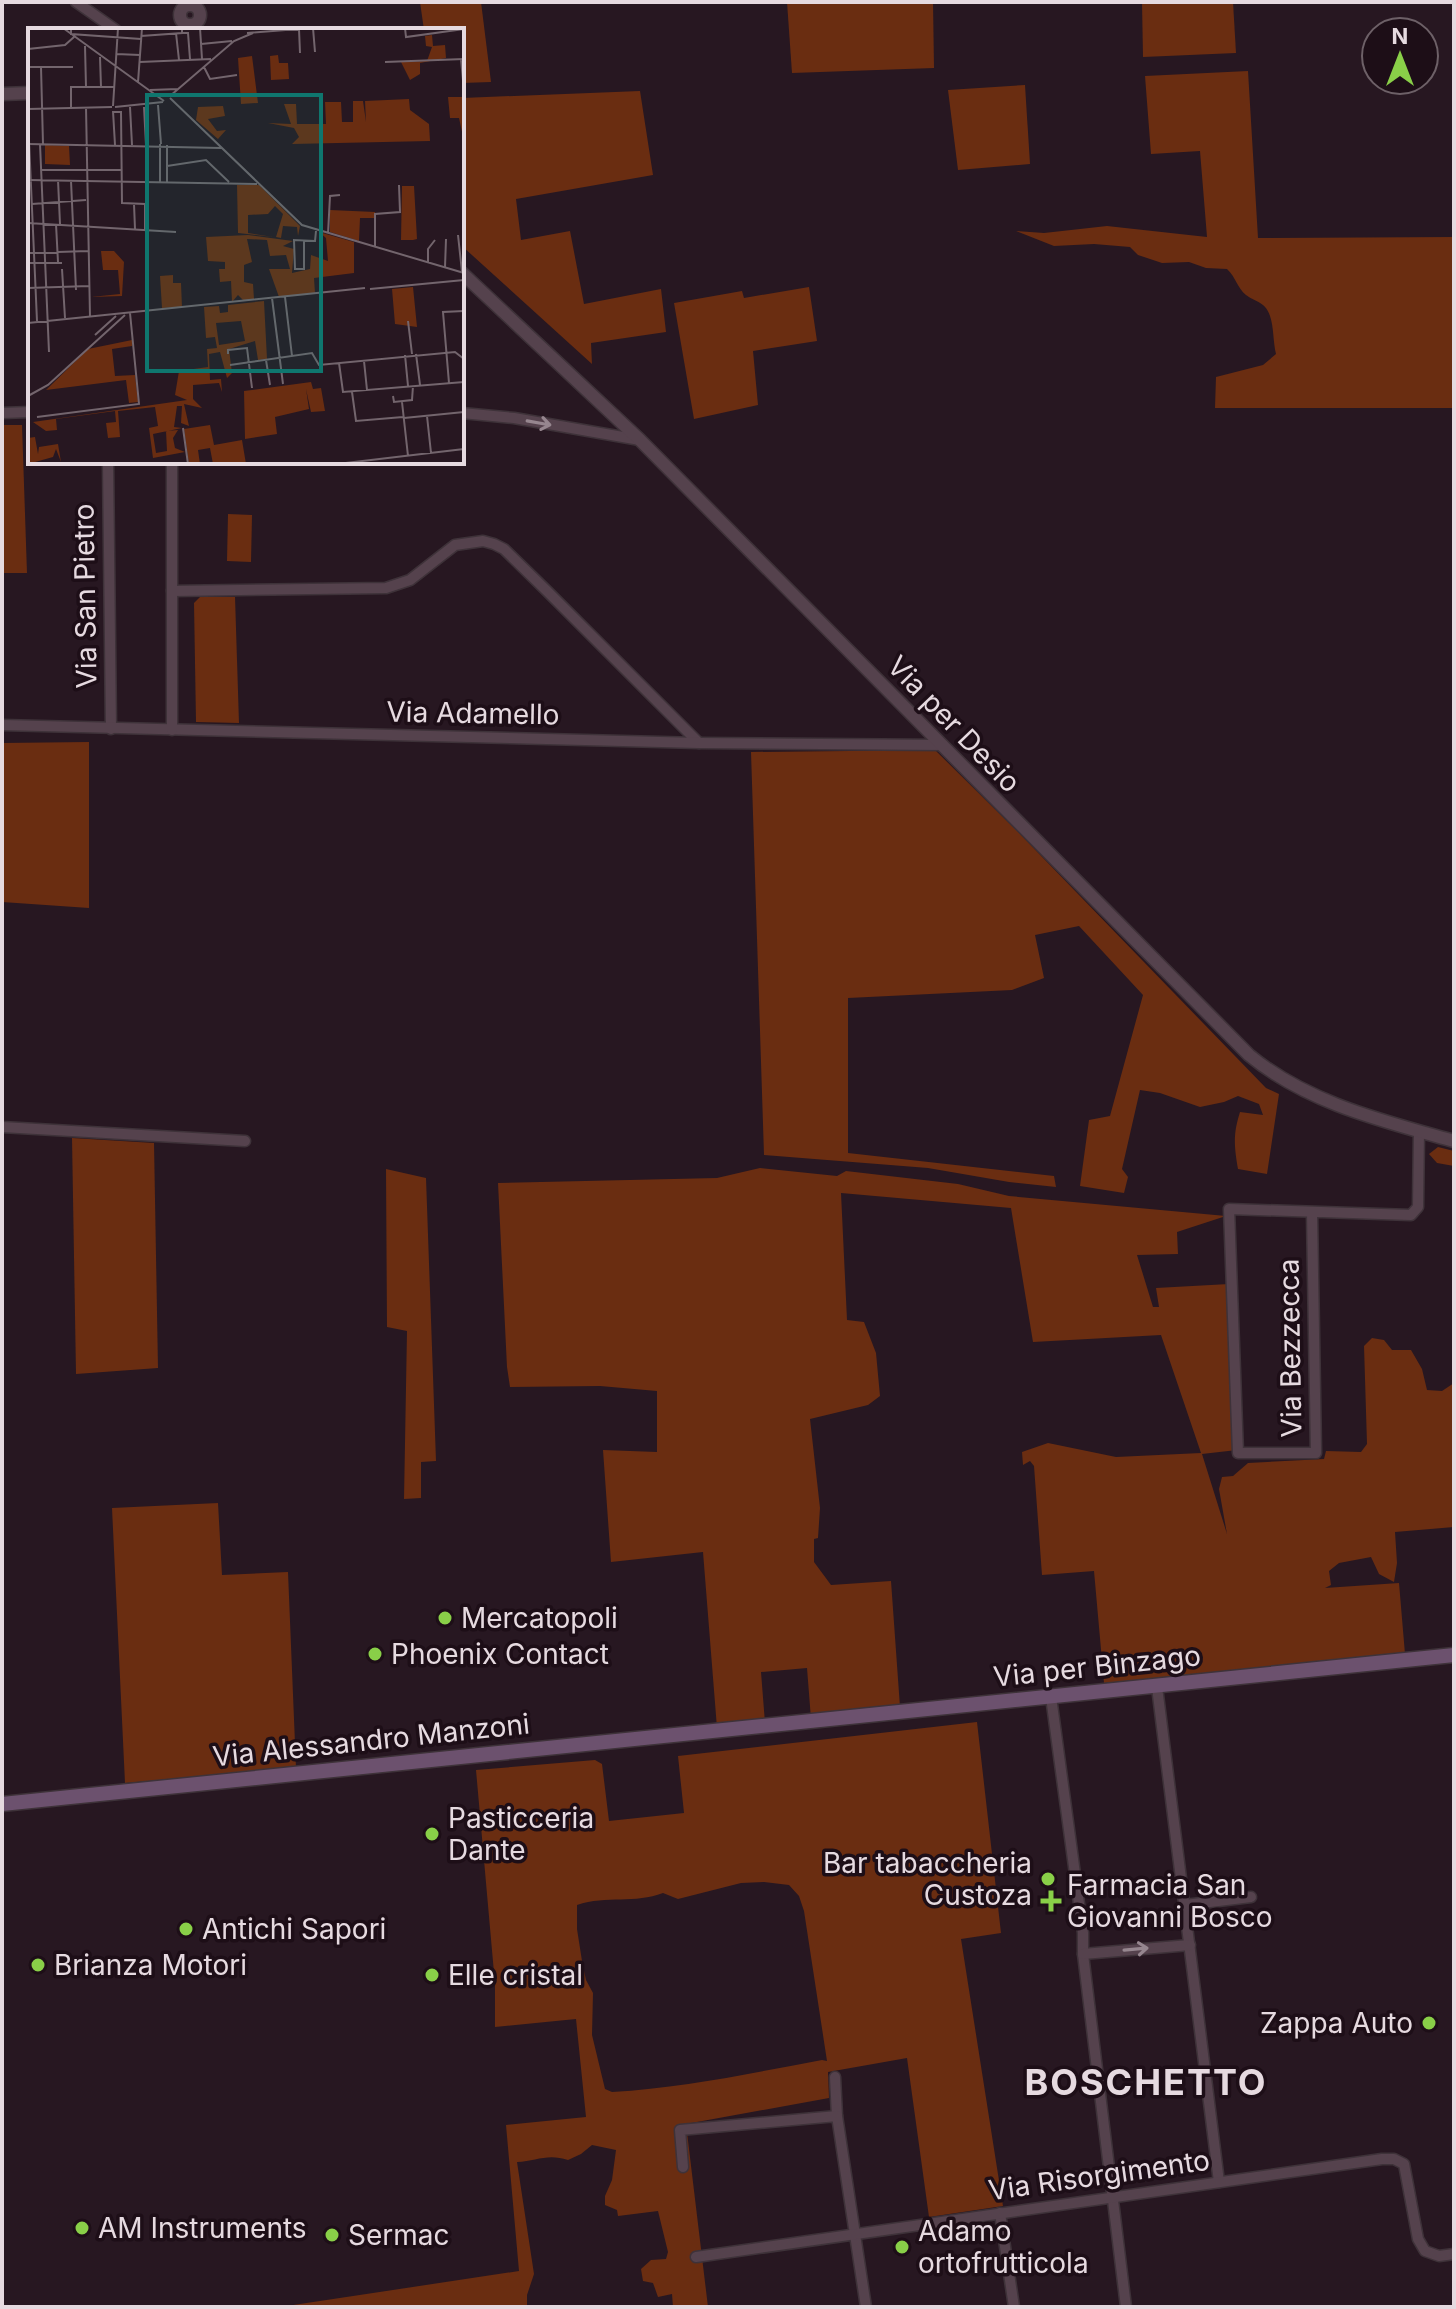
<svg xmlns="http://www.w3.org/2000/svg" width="1456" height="2309" font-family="Inter,sans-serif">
	<rect width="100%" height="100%" fill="#271721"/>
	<g fill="#6a2d11" fill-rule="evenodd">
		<polygon points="420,2 481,2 491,82 462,83 462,30 424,30"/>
		<polygon points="787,2 933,2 934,68 792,73"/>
		<polygon points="1142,2 1233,2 1236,53 1143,57"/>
		<path d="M 1248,71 L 1258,238 L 1454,237 L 1454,408 L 1215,408 L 1216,377 L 1263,365 L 1276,354 C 1272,338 1275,315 1263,305 C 1258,301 1251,299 1246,295 C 1237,288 1236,277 1227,269 L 1206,268 L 1189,262 L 1162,263 L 1138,255 L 1130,247 L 1094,244 L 1054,246 L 1016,231 L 1044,233 L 1107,226 L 1207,237 L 1200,151 L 1151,154 L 1145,76 Z"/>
		<polygon points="1025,85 1030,164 958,170 948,90"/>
		<polygon points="640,91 653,175 516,199 521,240 570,231 584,304 661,289 666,332 591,343 592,364 462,246 462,98"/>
		<polygon points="809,287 817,341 753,351 758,405 694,419 674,303 742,291 744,298"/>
		<polygon points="2,425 22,425 27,573 2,573"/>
		<polygon points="228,514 252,515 251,562 227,561"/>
		<polygon points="200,597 235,597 239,723 196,722 194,603"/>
		<polygon points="89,742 89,908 2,902 2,743"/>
		<path d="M 935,750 L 1018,832 L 1266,1088 L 1279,1094 L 1267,1174 L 1238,1169 C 1234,1146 1233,1134 1240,1112 L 1263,1115 L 1259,1104 L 1238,1096 L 1224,1102 L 1200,1107 L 1160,1093 L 1140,1090 L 1122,1169 L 1128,1177 L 1124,1193 L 1080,1186 L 1089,1120 L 1110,1116 L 1143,995 L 1079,926 L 1035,935 L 1044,978 L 1012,990 L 848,998 L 848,1153 L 1054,1176 L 1056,1187 L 1009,1182 L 928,1168 L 764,1155 L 751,752 Z"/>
		<polygon points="72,1138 154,1143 158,1368 76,1374"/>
		<polygon points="1438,1147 1454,1151 1454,1166 1437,1163 1429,1154"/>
		<polygon points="760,1168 837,1176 846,1171 958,1184 1009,1196 1226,1216 1177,1232 1178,1254 1137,1255 1153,1307 1159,1307 1156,1288 1229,1284 1237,1450 1202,1454 1227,1534 1219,1489 1222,1477 1233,1476 1248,1463 1324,1459 1326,1451 1361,1452 1367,1444 1364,1346 1372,1338 1384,1340 1392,1350 1411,1350 1422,1369 1427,1390 1442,1391 1454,1383 1454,1527 1395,1532 1397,1563 1394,1582 1379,1574 1371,1557 1339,1563 1329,1571 1331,1585 1325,1588 1399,1583 1405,1654 1104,1683 1094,1571 1042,1575 1034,1466 1030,1461 1023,1465 1022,1452 1048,1443 1116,1457 1201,1453 1161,1335 1033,1342 1011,1208 841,1193 847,1320 864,1322 876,1353 880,1396 868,1405 810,1419 820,1508 818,1538 814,1539 814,1562 831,1585 891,1581 900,1707 811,1719 807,1668 761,1672 765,1723 717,1728 703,1552 611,1562 603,1450 657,1452 657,1391 600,1386 510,1387 507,1367 498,1183 717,1178"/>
		<polygon points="386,1169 426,1178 436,1461 421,1462 421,1498 404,1499 407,1331 387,1327"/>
		<polygon points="218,1503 222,1575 288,1572 296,1768 125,1783 112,1508"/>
		<path d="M 977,1722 L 1001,1933 L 961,1939 L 1003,2206 L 929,2217 L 907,2058 L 828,2072 L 829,2098 L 686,2124 L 708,2307 L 673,2307 L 672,2294 L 658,2297 L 653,2283 L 643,2281 L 641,2269 L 651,2260 L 666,2259 L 668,2252 L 658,2211 L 618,2216 L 617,2210 L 605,2205 L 605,2196 L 612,2180 L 616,2150 L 592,2145 L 581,2154 L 568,2160 C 548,2153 536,2161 517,2162 L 534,2274 L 527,2295 L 527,2307 L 280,2307 L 519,2271 L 506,2125 L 586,2117 L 576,2019 L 495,2027 L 495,1984 L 476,1770 L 595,1760 L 602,1764 L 609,1821 L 684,1813 L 678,1756 ZM 764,1882 L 789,1885 L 799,1896 L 804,1911 L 827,2061 L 822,2060 C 752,2073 683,2088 612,2092 L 605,2089 L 592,2035 L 593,1993 L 586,1980 L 582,1961 L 577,1929 L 577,1905 C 607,1895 635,1904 663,1893 L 678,1899 L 741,1883 Z"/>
	</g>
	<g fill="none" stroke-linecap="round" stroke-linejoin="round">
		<defs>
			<g id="minor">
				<polyline points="76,2 116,30"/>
				<polyline points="2,413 30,412"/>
				<polyline points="462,413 514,418 640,440"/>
				<polyline points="108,462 111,729"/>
				<polyline points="172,591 386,588 410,580 455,545 483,541 494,544 504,549 547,591 699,743"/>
				<polyline points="2,725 699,743 943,745"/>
				<polyline points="172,730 172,462"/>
				<polyline points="2,1127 245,1141"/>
				<polyline points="1312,1213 1316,1453 1238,1453 1229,1209 1411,1215 1418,1207 1419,1131"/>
				<polyline points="1157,1687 1219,2182"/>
				<polyline points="1051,1697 1083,1933 1083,1954 1126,2307"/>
				<polyline points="1185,1905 1251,1897"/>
				<polyline points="1083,1954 1190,1945"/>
				<polyline points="835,2077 837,2116"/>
				<polyline points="683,2167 680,2130 837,2116 866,2307"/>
				<polyline points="1000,2213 1014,2307"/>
				<polyline points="696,2257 1382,2159 1394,2159 1404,2164 1418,2239 1425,2251 1439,2256 1454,2254"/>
			</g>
			<g id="tertiary">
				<circle cx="190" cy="15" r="10"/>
				<polyline points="2,94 30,93"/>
				<path d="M 462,273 L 640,440 L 1249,1055 C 1307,1103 1383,1121 1454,1141"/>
			</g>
			<polyline id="secondary" points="2,1804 1454,1655"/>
		</defs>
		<use href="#minor" stroke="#3e3239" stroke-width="13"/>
		<use href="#tertiary" stroke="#3e3239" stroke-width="15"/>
		<use href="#secondary" stroke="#3e3239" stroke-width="17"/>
		<use href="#minor" stroke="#55424d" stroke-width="10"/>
		<use href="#tertiary" stroke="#55424d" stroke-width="12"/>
		<use href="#secondary" stroke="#6c516e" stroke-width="14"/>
	</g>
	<defs><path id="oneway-shaft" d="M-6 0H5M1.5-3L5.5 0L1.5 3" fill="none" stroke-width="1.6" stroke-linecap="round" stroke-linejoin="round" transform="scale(2)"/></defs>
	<g stroke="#96868f">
		<use href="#oneway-shaft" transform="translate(539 423) rotate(10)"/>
		<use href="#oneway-shaft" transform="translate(1136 1949) rotate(-5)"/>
	</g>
	<g fill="#89cf48" stroke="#1d0e17" stroke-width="3">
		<circle cx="445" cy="1618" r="8"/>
		<circle cx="375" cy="1654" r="8"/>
		<circle cx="432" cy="1834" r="8"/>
		<circle cx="1048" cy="1879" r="8"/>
		<path d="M1047 1889h8v8h8v8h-8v8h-8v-8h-8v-8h8z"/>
		<circle cx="186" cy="1929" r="8"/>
		<circle cx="38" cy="1965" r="8"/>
		<circle cx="432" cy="1975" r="8"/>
		<circle cx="1429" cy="2023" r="8"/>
		<circle cx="82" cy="2228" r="8"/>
		<circle cx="332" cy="2235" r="8"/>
		<circle cx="902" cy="2247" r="8"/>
	</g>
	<g text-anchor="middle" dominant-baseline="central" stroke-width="7" stroke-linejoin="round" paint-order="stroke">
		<g font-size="28" fill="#e6dae0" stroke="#1d0e17">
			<text transform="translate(85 596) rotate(-91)">Via San Pietro</text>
			<text transform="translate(473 713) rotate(1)">Via Adamello</text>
			<text transform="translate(954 724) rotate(46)">Via per Desio</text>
			<text transform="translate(1290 1348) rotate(-91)">Via Bezzecca</text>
			<text transform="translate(1097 1666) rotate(-6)">Via per Binzago</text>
			<text transform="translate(371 1740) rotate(-6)">Via Alessandro Manzoni</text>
			<text transform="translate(1099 2175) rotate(-8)">Via Risorgimento</text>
		</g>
		<g font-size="28" fill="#e6dae0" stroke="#1d0e17" text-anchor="start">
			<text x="461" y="1618">Mercatopoli</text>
			<text x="391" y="1654">Phoenix Contact</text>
			<text x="448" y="1818">Pasticceria<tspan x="448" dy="32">Dante</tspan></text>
			<text x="1032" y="1863" text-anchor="end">Bar tabaccheria<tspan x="1032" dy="32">Custoza</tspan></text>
			<text x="1067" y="1885">Farmacia San<tspan x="1067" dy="32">Giovanni Bosco</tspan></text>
			<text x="202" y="1929">Antichi Sapori</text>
			<text x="54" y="1965">Brianza Motori</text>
			<text x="448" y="1975">Elle cristal</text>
			<text x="1413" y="2023" text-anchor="end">Zappa Auto</text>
			<text x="98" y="2228">AM Instruments</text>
			<text x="918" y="2231">Adamo<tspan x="918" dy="32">ortofrutticola</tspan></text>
			<text x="348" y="2235">Sermac</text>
		</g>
		<g font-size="36" font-weight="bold" letter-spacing="2" fill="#e6dae0" stroke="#1d0e17">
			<text x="1146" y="2082">BOSCHETTO</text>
		</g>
	</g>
	<g transform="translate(28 28)">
		<rect width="436" height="436" fill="#271721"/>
		<path d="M 404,7 L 405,18 L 417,17 L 418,30 L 392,35 L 392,46 L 382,52 L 373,34 L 399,33 L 404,19 L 398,18 L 397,8 ZM 250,27 L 251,35 L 260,35 L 261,51 L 243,52 L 242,28 ZM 224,28 L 230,75 L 213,76 L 210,30 ZM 420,69 L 436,69 L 436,113 L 431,90 L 422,90 ZM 381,71 L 382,82 L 401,96 L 402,113 L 264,116 L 271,109 L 266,100 L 240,95 L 263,96 L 256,76 L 268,76 L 269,96 L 298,96 L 297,74 L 313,74 L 314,94 L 325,94 L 325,73 L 335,73 L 338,94 L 337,73 ZM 195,78 L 197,88 L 180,91 L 189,103 L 198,102 L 190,111 L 168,92 L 170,79 ZM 17,117 L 41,118 L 42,137 L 17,136 ZM 209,157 L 231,157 L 272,198 L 270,208 L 269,199 L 255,198 L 253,210 L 248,209 L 255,186 L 247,178 L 240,186 L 220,187 L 220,205 L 245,209 L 210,205 ZM 374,158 L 386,158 L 389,211 L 385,212 L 373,212 ZM 302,182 L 347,184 L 347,190 L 332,190 L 331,213 L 302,204 ZM 291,204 L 326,214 L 326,245 L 286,250 L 287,265 L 251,269 L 241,241 L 262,241 L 258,227 L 242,228 L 239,212 L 219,211 L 224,234 L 216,237 L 216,254 L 225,256 L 226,271 L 216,273 L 210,267 L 204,274 L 203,253 L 192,254 L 191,241 L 197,241 L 197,234 L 180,233 L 178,209 L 220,207 L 265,213 L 255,218 L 266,221 L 264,245 L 282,241 L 283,227 L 300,233 L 298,210 ZM 73,223 L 86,223 L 96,234 L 94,268 L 63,269 L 92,266 L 90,242 L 75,242 ZM 145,247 L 145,255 L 153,255 L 154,279 L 134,280 L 132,248 ZM 385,259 L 389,299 L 367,296 L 364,261 ZM 236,273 L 239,331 L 230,332 L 227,313 L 201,321 L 204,345 L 199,350 L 192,324 L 181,326 L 182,352 L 193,351 L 194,364 L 191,355 L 165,357 L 165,371 L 174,380 L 156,376 L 161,398 L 153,395 L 154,378 L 149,378 L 146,399 L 154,400 L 125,406 L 128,425 L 139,423 L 138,403 L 150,402 L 145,410 L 147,420 L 157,424 L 125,430 L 121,400 L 130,398 L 127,379 L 90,383 L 92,409 L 80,410 L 78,395 L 88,394 L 87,383 L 28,391 L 29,402 L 18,403 L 5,394 L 159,372 L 147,367 L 151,343 L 180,339 L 179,321 L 189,320 L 187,309 L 178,310 L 176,279 L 191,278 L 192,285 L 200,284 L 200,277 ZM 213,293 L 217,313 L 191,317 L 188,295 ZM 104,312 L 104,318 L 84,321 L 87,348 L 107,347 L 110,374 L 101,375 L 98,352 L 18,362 L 60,321 ZM 283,354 L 285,361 L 293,360 L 297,383 L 283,384 L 278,361 L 281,381 L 247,389 L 249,406 L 217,411 L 216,363 ZM 182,397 L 186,417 L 214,412 L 218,436 L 185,436 L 182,420 L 170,422 L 172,436 L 161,436 L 156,401 ZM 7,409 L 10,426 L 11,419 L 30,416 L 33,434 L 28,421 L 25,429 L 0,436 L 0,410 Z" fill="#6a2d11" fill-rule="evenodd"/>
		<path fill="none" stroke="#73656d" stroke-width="2" d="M 35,0 L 136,73M 43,0 L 43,6 L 113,11M 172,0 L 174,31M 285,0 L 287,24M 377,0 L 378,9 L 436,1M 271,1 L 272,25M 148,5 L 151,32M 154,5 L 160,5 L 162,31M 219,5 L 283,0M 113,8 L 154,5 L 154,0M 173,16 L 204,13M 57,18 L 58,59M 0,21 L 37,17 L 46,9M 88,26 L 112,27M 72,29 L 73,59M 433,31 L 436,63M 112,34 L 183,31M 357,34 L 436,31M 0,39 L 45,39M 13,39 L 15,116M 176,39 L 182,51 L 209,47M 110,54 L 114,0M 122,62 L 150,61M 142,68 L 206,13 L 225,5M 142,70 L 274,197 L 436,245M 130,77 L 133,116M 85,78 L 90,0M 58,79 L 62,289M 87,79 L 135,74M 102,79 L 104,117M 116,79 L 118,117M 43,80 L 43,59 L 86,59M 0,81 L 84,79M 85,83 L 87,117M 86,84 L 93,84 L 94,175 L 117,176 L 117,202M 0,90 L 9,293M 0,116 L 193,120M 12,116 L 21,324M 132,116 L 132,154M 139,138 L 178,132 L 201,154M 13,142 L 94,142M 0,152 L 229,156M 30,152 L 32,196M 43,153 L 48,262M 139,155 L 139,117M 4,176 L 58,172M 106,176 L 107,201M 0,195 L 148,204M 28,196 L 30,234M 300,206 L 302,168 L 312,167M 430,207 L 434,244M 276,212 L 276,241 L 267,241 L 266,212 L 287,213 L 288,203M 347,218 L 347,186 L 372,184 L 371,157M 0,225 L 60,223M 400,234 L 400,221 L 407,212M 0,235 L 34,235M 417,239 L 418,211M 34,241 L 37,290M 0,260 L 61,258M 342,261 L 436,252M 257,269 L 264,328M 244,270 L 255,356M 380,293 L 384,326M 0,295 L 337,260M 67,307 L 88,288M 200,326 L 200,322 L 219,320 L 224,360M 388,326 L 392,357M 377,327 L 380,358M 238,332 L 242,357M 336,333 L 339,362M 311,335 L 315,364 L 436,354M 202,337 L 284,325 L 291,337 L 427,324 L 436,331M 421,355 L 415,284 L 436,283M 324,364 L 328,393 L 375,389M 0,368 L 20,357 L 97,287M 365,368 L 366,374 L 384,372 L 385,358M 374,374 L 380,428M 399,388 L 403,425M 9,389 L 111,376 L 102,285M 376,390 L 436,384M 155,400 L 160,436M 309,436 L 436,421"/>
		<path fill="#0f766e" fill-opacity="0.15" stroke="#0f766e" stroke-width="4" d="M 119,67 L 293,67 L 293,343 L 119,343 Z"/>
		<rect width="436" height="436" fill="none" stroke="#e6dae0" stroke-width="4"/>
	</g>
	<rect width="1456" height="2309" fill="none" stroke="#e6dae0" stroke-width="8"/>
	<g transform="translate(1400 56)"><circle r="38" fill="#1d0e17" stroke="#6d6067" stroke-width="2"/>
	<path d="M0-6L14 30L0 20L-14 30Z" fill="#89cf48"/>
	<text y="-12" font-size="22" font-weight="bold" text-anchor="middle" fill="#e6dae0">N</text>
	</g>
</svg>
